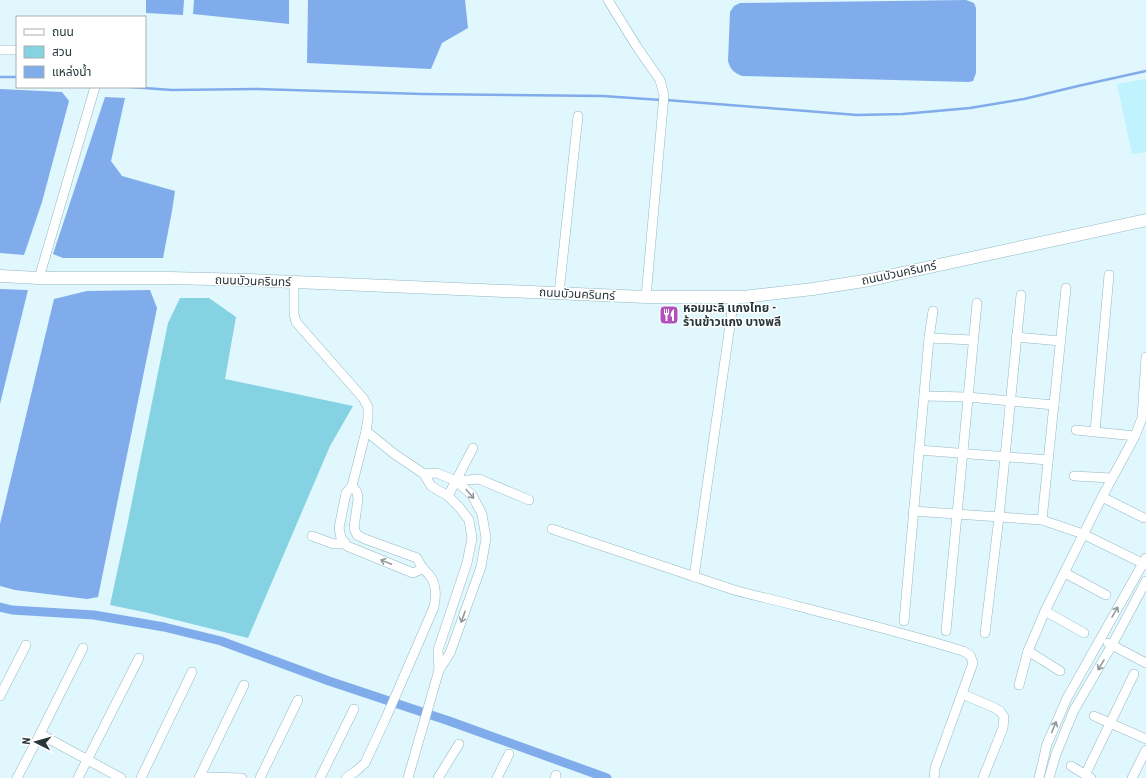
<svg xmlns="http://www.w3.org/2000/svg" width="1146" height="778" font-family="'Roboto Condensed','Noto Sans Thai',sans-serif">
	<rect width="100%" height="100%" fill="#dff7fd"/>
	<polygon fill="#c1f3fe" points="1146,79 1146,152 1132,154 1117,84"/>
	<polygon fill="#85d2e2" points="180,298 209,298 236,317 225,379 353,406 330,446 248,638 144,612 110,605 126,531 168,323"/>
	<g fill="#81aceb">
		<polygon points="146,0 184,0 183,15 146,13"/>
		<polygon points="194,0 289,0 289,24 193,14"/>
		<polygon points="308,0 465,0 468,28 442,43 431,69 307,63"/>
		<path d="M 966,0 L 974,3 L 976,8 L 976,73 L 973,81 L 969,82 L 742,76 C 734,73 730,69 728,61 L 730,12 L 734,6 L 740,3 Z"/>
		<polygon points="0,89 62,92 69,101 42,202 24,255 0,253"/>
		<polygon points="105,97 125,98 111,161 122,176 175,191 172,211 163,258 63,258 53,254"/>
		<polygon points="0,289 28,290 0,404"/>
		<polygon points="150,290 157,308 98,597 87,599 15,590 0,586 0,524 54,299 87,291"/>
	</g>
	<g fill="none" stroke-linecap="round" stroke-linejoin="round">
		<g stroke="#81aceb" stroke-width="2.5">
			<polyline points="0,77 17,77"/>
			<polyline points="130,87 172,90 257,89 422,94 603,96 661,100"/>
			<polyline points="666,100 857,115 903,114 970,108 1024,99 1078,86 1146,71"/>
		</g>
		<polyline stroke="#81aceb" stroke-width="9" points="0,607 12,610 94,615 164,627 221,641 329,681 449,721 607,778"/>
		<defs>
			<g id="street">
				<polyline points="608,0 637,47 660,80 664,95 646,297"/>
				<polyline points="0,50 17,50"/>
				<polyline points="39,278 95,87"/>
				<polyline points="294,282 294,314 296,322 363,398 368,407 368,418 366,431 352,486 346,493 339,528 341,538 347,546 413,573 422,569"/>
				<polyline points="559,293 578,116"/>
				<polyline points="1016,337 1060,341"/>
				<polyline points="929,338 973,340"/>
				<polyline points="924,396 968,397 1054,405"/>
				<polyline points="1076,430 1135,436"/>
				<polyline points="366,431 393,453 424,474 431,486 448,496 459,507 469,520 472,538 467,563 438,650 439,670"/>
				<polyline points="1095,431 1109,275"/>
				<polyline points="919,450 1048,460"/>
				<polyline points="1074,476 1112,478"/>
				<polyline points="456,481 479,479 529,500"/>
				<polyline points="448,496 473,448"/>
				<polyline points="1102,497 1144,518"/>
				<polyline points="913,511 1042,520 1083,534 1146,565"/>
				<polyline points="1042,520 1066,288"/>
				<path d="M 552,529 L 734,590 C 755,596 776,600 797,606 C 852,620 908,634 963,651 L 970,655 L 973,663 L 935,768 L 934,778"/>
				<polyline points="312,536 334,544 345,543"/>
				<polyline points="1065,573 1106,595"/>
				<polyline points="694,577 734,297"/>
				<polyline points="1045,611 1084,633"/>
				<polyline points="904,621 929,338 933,311"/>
				<polyline points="946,631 977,303"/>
				<polyline points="985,633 999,517 1021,295"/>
				<polyline points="1108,643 1146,663"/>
				<polyline points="1028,651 1060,671"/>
				<polyline points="1019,685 1028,651 1045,611 1102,497 1135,436 1142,418 1146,357"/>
				<polyline points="962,694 993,707 1000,711 1004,717 1003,728 983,778"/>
				<polyline points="0,696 26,645"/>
				<polyline points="1094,716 1146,739"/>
				<polyline points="40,734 121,778"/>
				<polyline points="1071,766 1091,778"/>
				<polyline points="1085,775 1134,674"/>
				<polyline points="17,778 40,734 83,648"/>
				<polyline points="78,778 139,658"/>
				<polyline points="141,778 192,672"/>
				<polyline points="199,778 244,685"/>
				<polyline points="199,778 207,777 242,778"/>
				<polyline points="260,778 298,700"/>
				<polyline points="320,778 354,709"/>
				<path d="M 346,778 L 356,771 L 365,763 L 385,720 L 434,607 C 436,597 437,585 430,576 C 423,568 422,569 417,558 L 365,539 L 357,535 L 354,528 L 358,499 L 357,492 L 352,486"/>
				<polyline points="408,778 439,670 450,653 481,567 486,538 482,514 472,495 456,481 437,473 424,474"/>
				<polyline points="438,778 459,744"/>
				<polyline points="497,778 509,754"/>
				<polyline points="555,778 556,775"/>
				<polyline points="1039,778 1047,744 1067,698 1146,558"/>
				<polyline points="1049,778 1056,754 1074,710 1112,645 1146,581"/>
				<polyline points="1132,778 1146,750"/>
			</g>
			<polyline id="secondary" points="0,276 39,278 170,278 250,280 646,297 743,297 813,289 870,280 1146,220"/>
		</defs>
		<use href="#street" stroke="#93b9c2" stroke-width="10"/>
		<use href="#secondary" stroke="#93b9c2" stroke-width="13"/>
		<use href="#street" stroke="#fff" stroke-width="9"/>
		<use href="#secondary" stroke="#fff" stroke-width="12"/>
	</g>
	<defs><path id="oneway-shaft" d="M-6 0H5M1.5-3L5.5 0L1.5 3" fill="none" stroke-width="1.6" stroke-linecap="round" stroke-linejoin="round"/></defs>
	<g stroke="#929a9c">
		<use href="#oneway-shaft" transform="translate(470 494) rotate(50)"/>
		<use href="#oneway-shaft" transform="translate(386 562) rotate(-158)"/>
		<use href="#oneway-shaft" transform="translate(1115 612) rotate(-60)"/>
		<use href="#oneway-shaft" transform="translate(463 617) rotate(110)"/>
		<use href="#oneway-shaft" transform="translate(1101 665) rotate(121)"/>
		<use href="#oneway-shaft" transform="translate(1054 727) rotate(-67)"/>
	</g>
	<defs>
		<symbol id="restaurant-square" viewBox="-11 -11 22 22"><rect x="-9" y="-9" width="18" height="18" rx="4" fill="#b151b9" stroke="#fff"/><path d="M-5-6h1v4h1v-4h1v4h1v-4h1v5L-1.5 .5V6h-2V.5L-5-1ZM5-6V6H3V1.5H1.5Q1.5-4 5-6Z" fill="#fff"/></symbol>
	</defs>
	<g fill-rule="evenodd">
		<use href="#restaurant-square" x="658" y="304" width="22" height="22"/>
	</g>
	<g text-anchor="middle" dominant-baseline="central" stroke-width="3" stroke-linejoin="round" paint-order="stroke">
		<g font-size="12" fill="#26363a" stroke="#fff">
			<text transform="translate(899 273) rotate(-12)">ถนนบัวนครินทร์</text>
			<text transform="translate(253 281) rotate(2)">ถนนบัวนครินทร์</text>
			<text transform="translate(577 294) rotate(3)">ถนนบัวนครินทร์</text>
		</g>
		<g font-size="12" font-weight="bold" fill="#26363a" stroke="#fff" text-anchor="start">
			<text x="683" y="308">หอมมะลิ เเกงไทย -<tspan x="683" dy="14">ร้านข้าวแกง บางพลี</tspan></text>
		</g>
	</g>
	<rect x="16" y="16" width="130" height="72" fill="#ffffff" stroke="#a8afb0"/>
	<rect x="24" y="29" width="20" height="6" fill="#ffffff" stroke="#a8afb0"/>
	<text x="52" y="36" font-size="12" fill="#26363a">ถนน</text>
	<rect x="24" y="46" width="20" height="12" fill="#85d2e2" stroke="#a8afb0"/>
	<text x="52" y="56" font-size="12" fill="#26363a">สวน</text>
	<rect x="24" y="66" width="20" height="12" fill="#81aceb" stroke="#a8afb0"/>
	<text x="52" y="76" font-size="12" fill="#26363a">แหล่งน้ำ</text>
	<g transform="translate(36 742) rotate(276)" stroke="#ffffff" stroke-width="3" paint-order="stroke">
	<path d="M0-3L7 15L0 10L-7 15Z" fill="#26363a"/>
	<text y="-6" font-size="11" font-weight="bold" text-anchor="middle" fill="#26363a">N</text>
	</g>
</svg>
